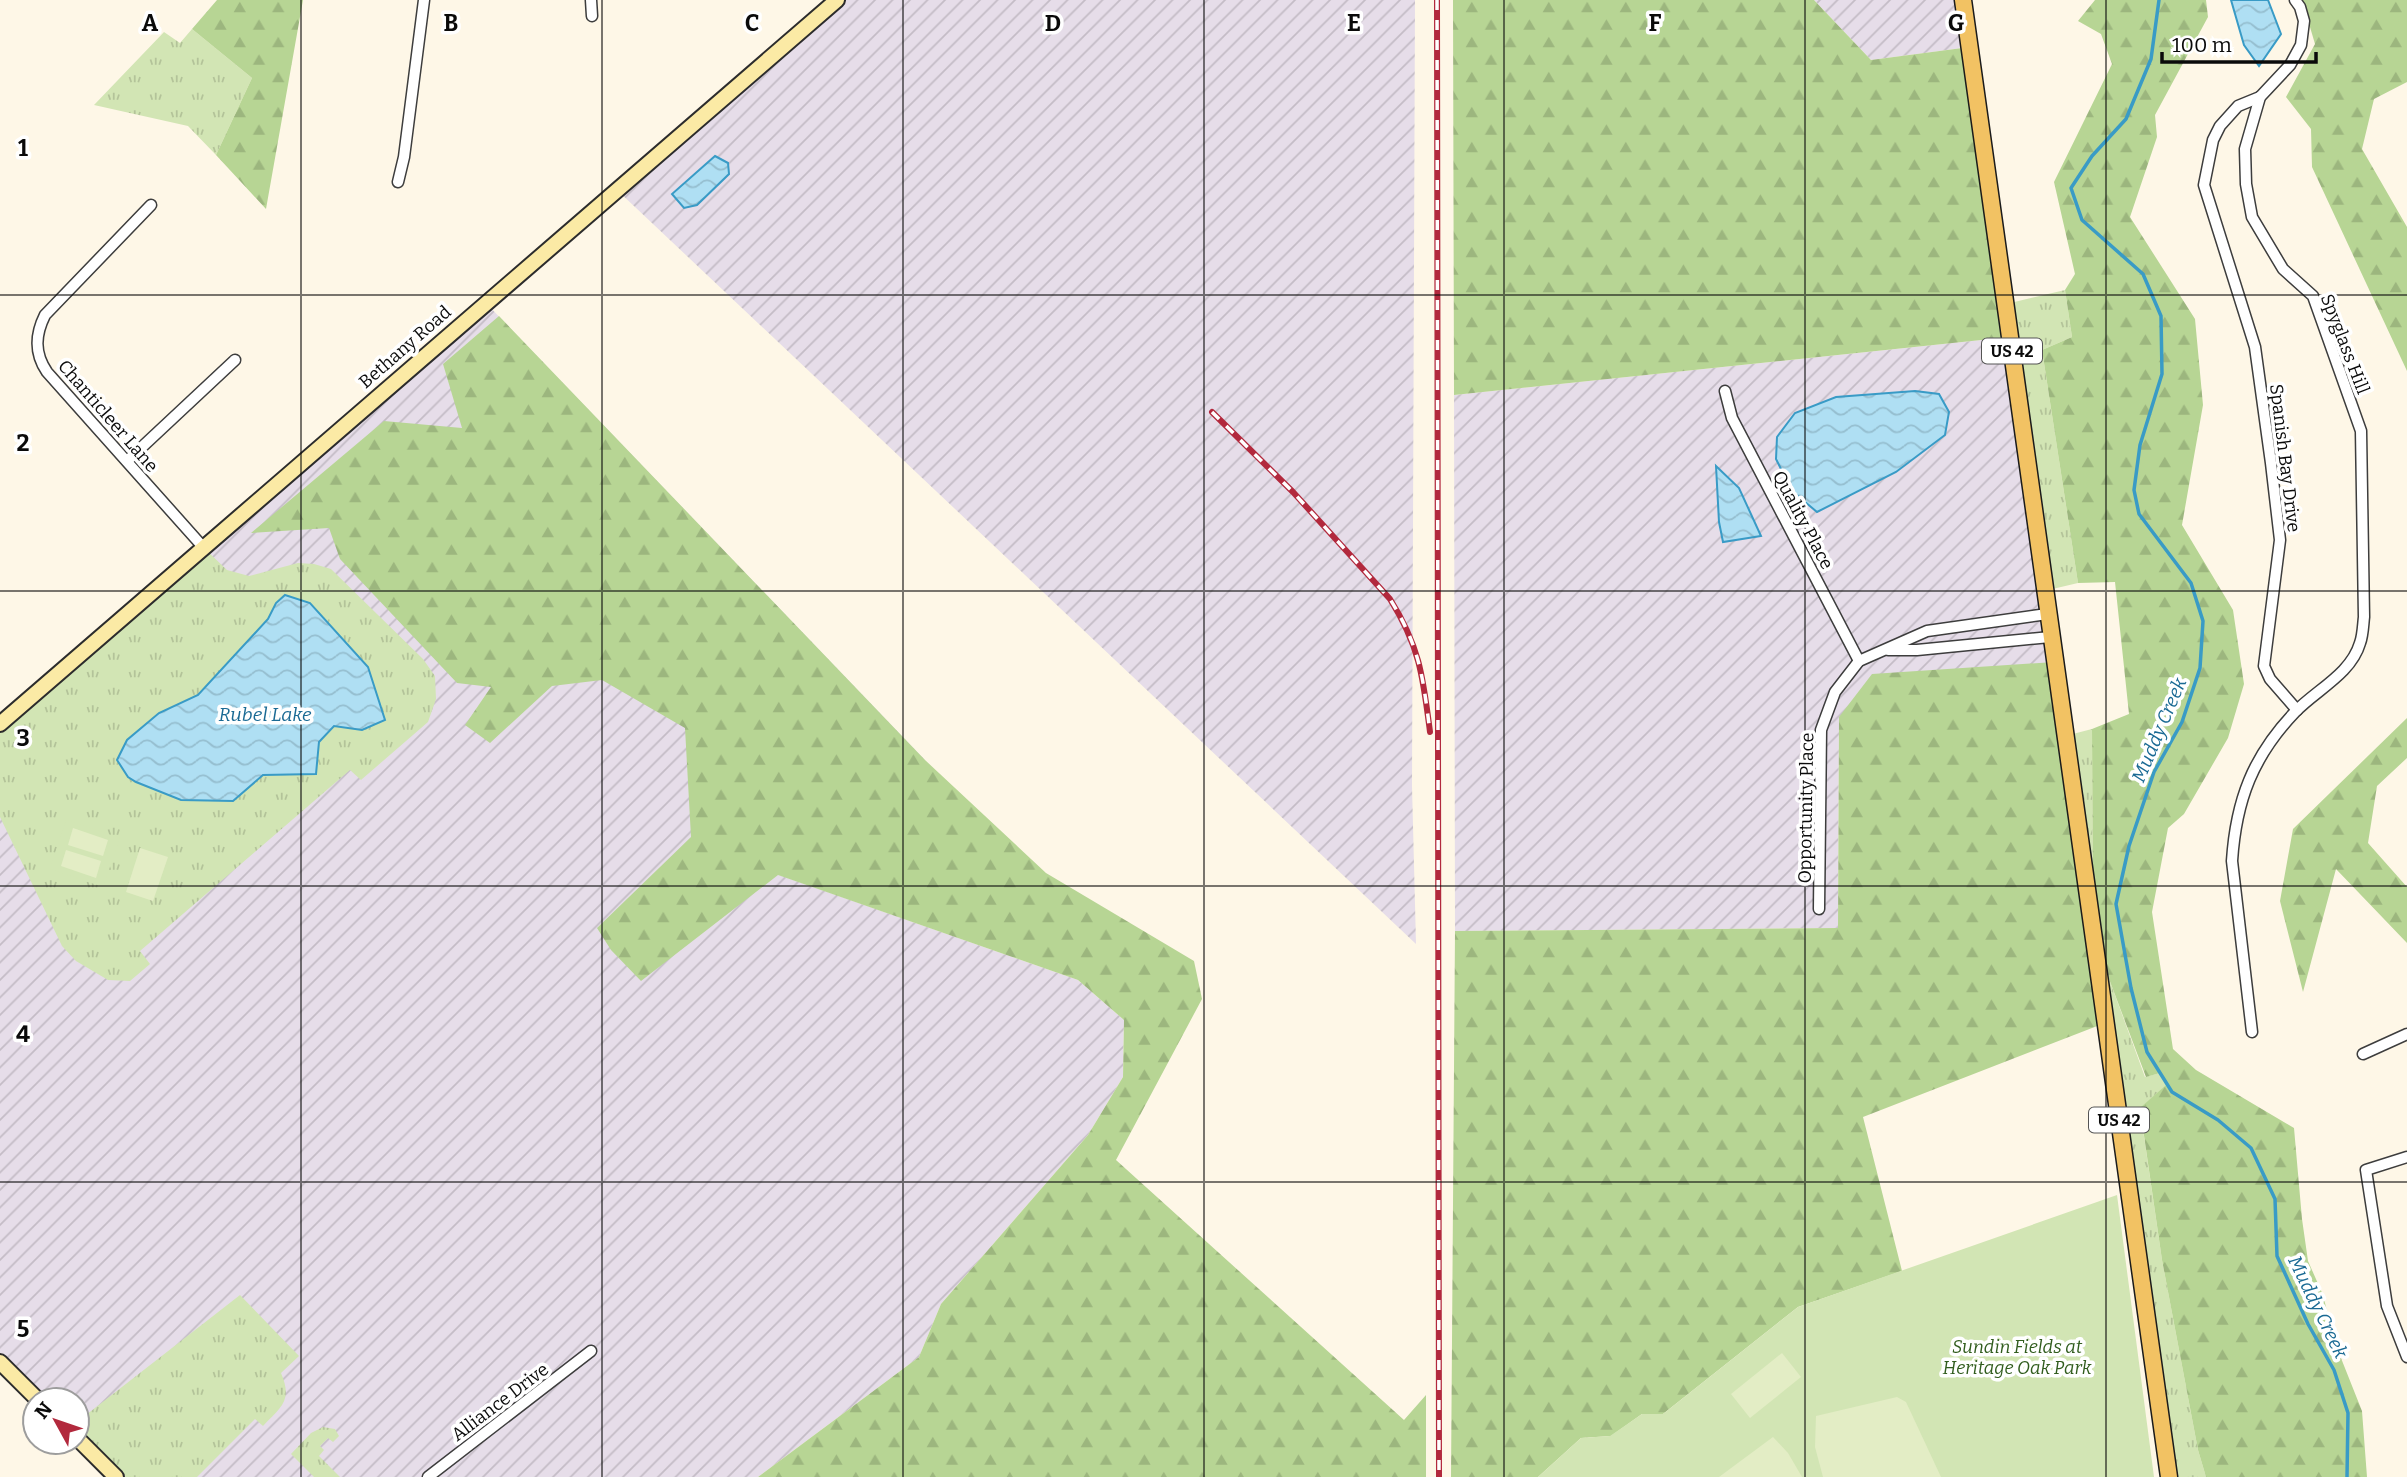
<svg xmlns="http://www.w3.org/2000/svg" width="2407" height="1477" font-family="Bitter,serif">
	<defs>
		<pattern id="industrial-furrows" width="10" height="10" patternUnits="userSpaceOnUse" patternTransform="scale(1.75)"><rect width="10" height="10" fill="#e6dde9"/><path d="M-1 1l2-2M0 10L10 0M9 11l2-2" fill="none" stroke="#c4bcc6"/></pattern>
		<pattern id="grass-tufts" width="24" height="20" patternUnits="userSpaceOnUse" patternTransform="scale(1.75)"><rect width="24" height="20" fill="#d2e5b4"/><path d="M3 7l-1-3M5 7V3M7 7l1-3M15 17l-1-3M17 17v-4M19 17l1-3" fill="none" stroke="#b3c399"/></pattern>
		<pattern id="forest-firs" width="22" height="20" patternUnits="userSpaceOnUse" patternTransform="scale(1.75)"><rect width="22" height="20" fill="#b7d594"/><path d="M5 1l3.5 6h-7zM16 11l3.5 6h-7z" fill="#9cb67e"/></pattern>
		<pattern id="water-waves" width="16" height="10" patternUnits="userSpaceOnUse" patternTransform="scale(1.75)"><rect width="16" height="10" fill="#afdff3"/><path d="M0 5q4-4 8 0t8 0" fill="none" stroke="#95becf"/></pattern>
	</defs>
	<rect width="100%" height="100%" fill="#fef7e7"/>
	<g fill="url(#industrial-furrows)">
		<polygon points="837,0 1415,0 1412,786 1416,944 617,190"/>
		<polygon points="1814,0 1961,0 1970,47 1871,60"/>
		<polygon points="486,303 925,760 779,875 1078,980 1124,1020 1123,1077 1088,1135 941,1304 919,1357 758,1477 116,1477 77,1438 77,1400 38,1400 0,1362 0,725"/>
		<polygon points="2010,337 2054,662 1839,717 1838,928 1455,931 1454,395"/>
	</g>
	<g fill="url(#grass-tufts)">
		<polygon points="192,29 252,78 216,155 188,126 94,105 164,32 180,43"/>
		<polygon points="2065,290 2072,337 2042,350 2078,583 2044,591 2006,304"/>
		<polygon points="203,547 227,570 249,576 298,563 314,564 331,569 423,659 435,676 436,699 428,722 361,780 350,770 140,951 150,964 130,981 108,980 76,961 62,946 0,817 0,724"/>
		<polygon points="2092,729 2093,935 2145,1077 2160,1073 2167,1084 2140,1109 2162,1260 2198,1450 2206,1477 2169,1477 2065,736"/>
		<path d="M 240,1295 L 299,1356 L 281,1373 C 293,1401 281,1407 263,1426 L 255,1419 L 197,1477 L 116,1477 L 77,1438 L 77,1422 Z"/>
		<polygon points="323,1427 335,1429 339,1436 333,1442 328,1438 320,1446 324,1450 319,1456 340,1477 314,1477 291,1454 311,1433"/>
	</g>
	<g fill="url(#forest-firs)">
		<polygon points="217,0 303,0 266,209 216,155 252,78 192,29"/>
		<polygon points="1453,0 1814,0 1871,60 1970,47 2010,337 1454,395"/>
		<polygon points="2095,0 2206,0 2208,17 2155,115 2157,137 2130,217 2195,319 2203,405 2182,525 2233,610 2244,684 2228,738 2184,814 2168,828 2152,912 2173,1049 2196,1070 2294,1128 2302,1219 2308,1261 2323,1295 2335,1343 2362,1411 2367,1477 2206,1477 2198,1450 2162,1260 2140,1108 2167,1084 2160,1073 2146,1077 2094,939 2105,1023 1863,1117 1902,1271 1798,1307 1663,1414 1642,1414 1611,1436 1581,1438 1538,1477 1451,1477 1455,931 1838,928 1839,717 1872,674 2054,662 2093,929 2092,729 2129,714 2115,582 2078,583 2042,350 2072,337 2065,290 2075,274 2054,182 2112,64 2101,34 2078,21"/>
		<polygon points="2302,0 2407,0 2407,82 2374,99 2362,149 2407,227 2407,371 2312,167 2311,129 2286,97 2315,44"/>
		<polygon points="499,316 925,760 1046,873 1194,961 1202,999 1116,1160 1404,1420 1426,1395 1426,1477 758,1477 919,1357 941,1304 1088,1135 1123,1077 1124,1020 1078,980 778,875 641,981 611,950 597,928 691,837 685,728 602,680 552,686 490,743 465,725 491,687 457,683 340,559 329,528 251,533 384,421 462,428 443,364"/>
		<polygon points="2407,718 2407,758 2377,786 2368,843 2407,887 2407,943 2336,869 2303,992 2280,901 2293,829"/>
	</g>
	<g fill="#d2e5b4">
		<polygon points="66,820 120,838 103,887 50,869"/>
		<polygon points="2117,1195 2154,1477 1538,1477 1581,1438 1610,1436 1642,1414 1663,1414 1798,1307"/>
	</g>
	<g fill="#e3edc5">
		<polygon points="73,828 108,840 103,856 68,845"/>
		<polygon points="140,848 168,857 153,901 126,892"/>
		<polygon points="66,850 101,861 96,878 61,866"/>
		<polygon points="1782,1353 1801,1377 1750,1418 1731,1394"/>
		<polygon points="1897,1397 1906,1402 1941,1477 1823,1477 1815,1447 1816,1416"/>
		<polygon points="1773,1437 1788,1453 1802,1477 1719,1477"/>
	</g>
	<g fill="url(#water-waves)" stroke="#399bc6" stroke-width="2">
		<polygon points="2231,0 2268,0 2281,34 2259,66 2244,45"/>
		<polygon points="715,156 728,163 729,174 697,205 684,208 672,194"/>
		<polygon points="1915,391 1939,394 1949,412 1945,435 1896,472 1817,512 1792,491 1776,459 1777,437 1795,413 1836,397"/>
		<polygon points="1716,466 1739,488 1761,536 1723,542 1719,522"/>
		<polygon points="285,595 310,603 368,667 385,720 362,730 334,726 319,742 316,774 263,775 233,801 181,800 136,782 128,777 117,760 127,740 159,713 198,695 268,619 276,603"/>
	</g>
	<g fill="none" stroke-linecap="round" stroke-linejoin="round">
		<polyline stroke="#399bc6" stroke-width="3.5" points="2159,0 2151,59 2126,119 2092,156 2071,188 2082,220 2143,274 2161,316 2162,374 2140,445 2134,490 2139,514 2191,583 2203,621 2200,668 2182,722 2154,772 2129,846 2116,904 2131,988 2147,1052 2172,1092 2218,1120 2251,1148 2275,1199 2277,1256 2308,1324 2334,1370 2348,1413 2347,1477"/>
		<defs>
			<g id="street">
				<polyline points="591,0 592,16"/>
				<polyline points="2260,97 2238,106 2220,126 2213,140 2204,185 2255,347 2271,463 2280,540 2264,666 2270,679 2297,710"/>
				<polyline points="398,182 404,157 424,0"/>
				<path d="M 151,205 L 45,315 C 35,335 34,353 47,372 L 203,547"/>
				<polyline points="1725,391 1732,418 1859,661"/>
				<polyline points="127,461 235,360"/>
				<polyline points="1888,650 1917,650 2050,637"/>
				<polyline points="1819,909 1821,730 1835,692 1859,661 1927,631 2047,614"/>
				<path d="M 2252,1032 L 2232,861 C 2236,800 2253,756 2295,712 C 2316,690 2351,674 2360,643 C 2363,635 2363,625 2364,617 L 2361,431 L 2313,296 L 2283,269 L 2252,217 L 2246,184 L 2245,149 L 2260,97 L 2290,65 L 2301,45 L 2304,21 L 2300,7 L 2295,0"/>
				<polyline points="2363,1054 2407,1034"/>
				<polyline points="2407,1157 2366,1170 2387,1306 2407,1357"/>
				<polyline points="428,1477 591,1351"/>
			</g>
			<g id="secondary">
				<polyline points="0,724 837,0"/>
				<polyline points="0,1362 38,1400"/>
				<polyline points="77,1438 116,1477"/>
			</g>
			<polyline id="primary" points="1963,0 2169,1477"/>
		</defs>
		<use href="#street" stroke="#3d3d3d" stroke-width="13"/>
		<use href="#secondary" stroke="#2c2c2c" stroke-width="18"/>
		<use href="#primary" stroke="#1b1b1b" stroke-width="19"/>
		<use href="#street" stroke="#fff" stroke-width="10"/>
		<use href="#secondary" stroke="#fbeaa5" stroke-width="14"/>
		<use href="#primary" stroke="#f2c263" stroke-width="16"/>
		<defs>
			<g id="rail">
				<polyline points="1437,0 1439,1477"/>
				<path d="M 1212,412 L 1293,492 L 1390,599 C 1420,647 1423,677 1430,732"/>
			</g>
		</defs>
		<use href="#rail" stroke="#b2293d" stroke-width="6"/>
		<use href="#rail" stroke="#fff" stroke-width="3.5" stroke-dasharray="10" stroke-linecap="butt"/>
	</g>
	<path fill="none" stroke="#0a0a0a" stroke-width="2" stroke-opacity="0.55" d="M 301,0 L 301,1477M 602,0 L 602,1477M 903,0 L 903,1477M 1204,0 L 1204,1477M 1504,0 L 1504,1477M 1805,0 L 1805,1477M 2106,0 L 2106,1477M 0,295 L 2407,295M 0,591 L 2407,591M 0,886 L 2407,886M 0,1182 L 2407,1182"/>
	<g text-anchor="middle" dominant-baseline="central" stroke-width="7" stroke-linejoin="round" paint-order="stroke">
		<g fill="#fff" stroke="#545454" stroke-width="2">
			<rect x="1982" y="338.5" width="60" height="25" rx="5"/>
			<rect x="2089" y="1107.5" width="60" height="25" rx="5"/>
		</g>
		<g font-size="16" font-weight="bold" fill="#0a0a0a">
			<text x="2012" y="351">US 42</text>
			<text x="2119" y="1120">US 42</text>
		</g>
		<g font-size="18" fill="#0a0a0a" stroke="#fff">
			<text transform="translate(2345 344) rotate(69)">Spyglass Hill</text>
			<text transform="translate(405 347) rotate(-41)">Bethany Road</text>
			<text transform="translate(108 416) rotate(49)">Chanticleer Lane</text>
			<text transform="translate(2285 458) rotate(83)">Spanish Bay Drive</text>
			<text transform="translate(1803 520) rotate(62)">Quality Place</text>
			<text transform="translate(1806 808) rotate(-89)">Opportunity Place</text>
			<text transform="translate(500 1402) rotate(-37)">Alliance Drive</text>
		</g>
		<g font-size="18" font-style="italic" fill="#315d1e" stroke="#fff">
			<text x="2017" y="1347">Sundin Fields at<tspan x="2017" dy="21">Heritage Oak Park</tspan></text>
		</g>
		<g font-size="19" font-style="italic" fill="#1a6a94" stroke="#fff">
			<text x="265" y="714">Rubel Lake</text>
			<text transform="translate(2159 730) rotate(-67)">Muddy Creek</text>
			<text transform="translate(2318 1307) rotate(64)">Muddy Creek</text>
		</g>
	</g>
	<g font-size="23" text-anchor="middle" font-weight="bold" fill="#0a0a0a" stroke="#fff" stroke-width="7" stroke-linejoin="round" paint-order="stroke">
		<text x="150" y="31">A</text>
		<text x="451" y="31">B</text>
		<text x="752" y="31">C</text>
		<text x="1053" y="31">D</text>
		<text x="1354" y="31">E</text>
		<text x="1655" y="31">F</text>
		<text x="1956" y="31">G</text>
		<text x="23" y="156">1</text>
		<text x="23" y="451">2</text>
		<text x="23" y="746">3</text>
		<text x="23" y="1042">4</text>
		<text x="23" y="1337">5</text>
	</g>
	<g transform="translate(56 1421) rotate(310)"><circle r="33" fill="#ffffff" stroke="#9d9d9d" stroke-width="2"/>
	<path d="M0-5L12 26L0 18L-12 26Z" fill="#b2293d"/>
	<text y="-10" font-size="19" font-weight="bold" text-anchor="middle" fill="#0a0a0a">N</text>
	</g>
	<path d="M2162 52v10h154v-10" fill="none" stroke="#0a0a0a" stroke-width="3.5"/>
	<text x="2172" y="52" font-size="21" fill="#0a0a0a" stroke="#ffffff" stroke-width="5" paint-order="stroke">100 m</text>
</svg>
